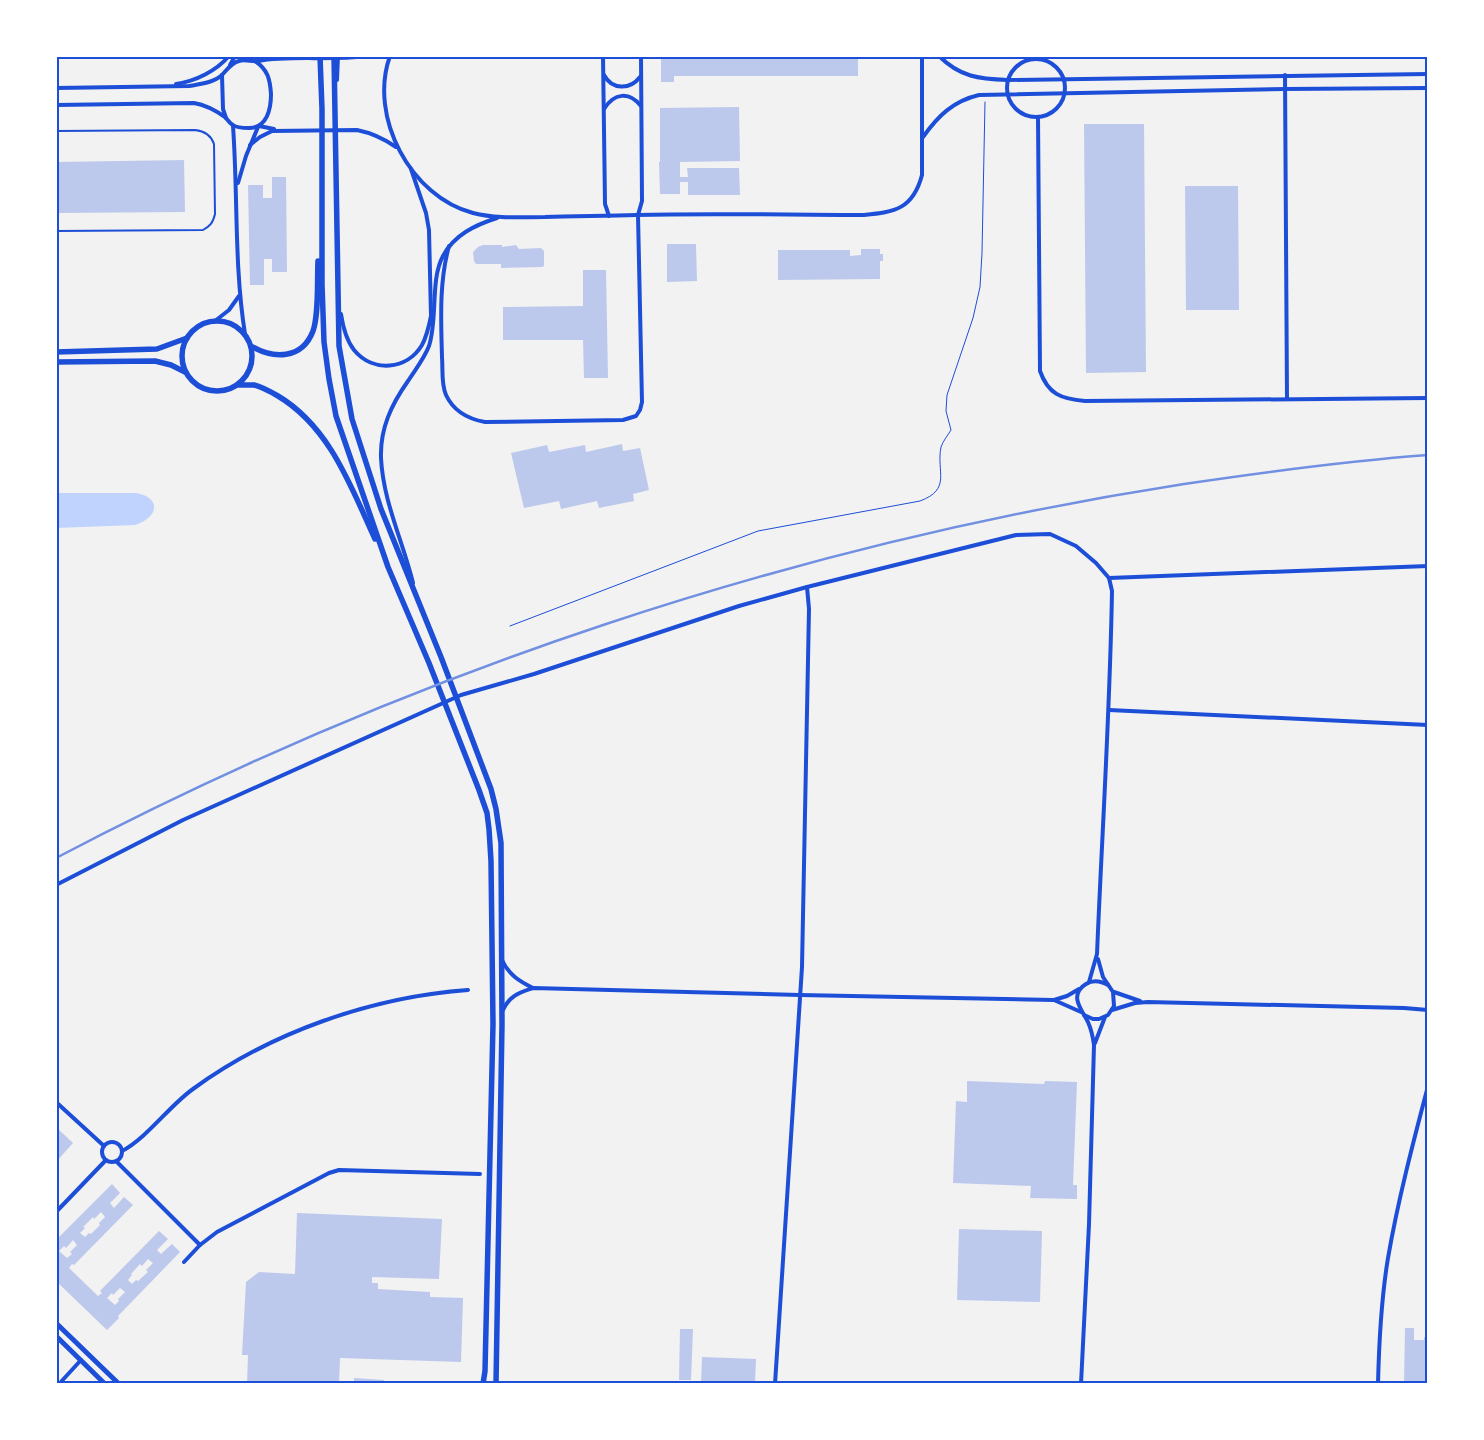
<svg xmlns="http://www.w3.org/2000/svg" width="1484" height="1440" font-family="'Fira Sans Condensed',sans-serif">
	<rect width="100%" height="100%" fill="#f2f2f2"/>
	<path fill="#bfd3fe" d="M 56,493 L 137,493 C 163,499 157,518 135,525 L 56,528 Z"/>
	<g fill="#bdc9ec" fill-rule="evenodd">
		<polygon points="661,56 858,56 858,76 674,76 674,82 661,82"/>
		<polygon points="739,107 740,161 680,162 680,177 688,177 687,168 739,168 740,195 688,195 688,182 680,182 680,194 660,194 659,162 660,162 660,108"/>
		<polygon points="1084,124 1144,124 1146,372 1086,373"/>
		<polygon points="184,160 185,212 56,213 56,162"/>
		<polygon points="272,177 286,177 287,272 272,272 272,259 264,259 264,285 250,285 248,185 263,185 263,198 272,198"/>
		<polygon points="1185,186 1238,186 1239,310 1186,310"/>
		<polygon points="667,244 696,244 697,281 667,282"/>
		<polygon points="483,245 502,245 502,247 516,245 519,249 541,248 544,251 544,266 542,267 501,268 501,264 476,264 474,261 473,252 478,247"/>
		<polygon points="861,249 880,249 880,254 883,254 883,261 880,261 880,279 778,280 778,250 850,250 850,256 861,255"/>
		<polygon points="583,270 606,270 608,378 584,378 583,340 503,340 503,307 583,306"/>
		<polygon points="622,444 623,451 640,448 649,490 633,494 634,501 599,508 597,501 561,509 559,501 524,508 511,453 547,445 549,452 585,445 586,452"/>
		<polygon points="967,1081 1044,1084 1045,1081 1077,1082 1073,1185 1077,1185 1077,1199 1030,1198 1031,1186 953,1183 956,1101 967,1102"/>
		<polygon points="56,1127 73,1143 56,1162"/>
		<path d="M 112,1184 L 120,1193 L 110,1203 L 114,1208 L 124,1197 L 133,1205 L 74,1265 L 72,1264 L 69,1268 L 98,1296 L 102,1293 L 100,1291 L 159,1231 L 168,1239 L 157,1250 L 161,1254 L 172,1244 L 180,1252 L 118,1316 L 119,1318 L 107,1330 L 56,1281 L 56,1240 ZM 101,1212 L 105,1217 L 99,1223 L 100,1225 L 91,1234 L 89,1233 L 85,1237 L 80,1233 L 85,1228 L 83,1227 L 93,1217 L 94,1219 ZM 73,1240 L 77,1245 L 70,1252 L 72,1254 L 67,1258 L 59,1251 L 64,1246 L 66,1248 ZM 148,1259 L 153,1263 L 146,1270 L 148,1272 L 138,1281 L 136,1280 L 132,1284 L 128,1280 L 132,1275 L 131,1274 L 140,1264 L 142,1266 ZM 120,1288 L 125,1292 L 118,1299 L 119,1301 L 115,1305 L 107,1298 L 112,1293 L 113,1295 Z"/>
		<polygon points="297,1213 442,1219 439,1279 372,1277 372,1283 378,1283 378,1289 430,1292 430,1297 463,1298 461,1362 340,1358 339,1384 247,1384 248,1355 242,1355 246,1282 259,1272 295,1274"/>
		<polygon points="959,1229 1042,1231 1040,1302 957,1300"/>
		<polygon points="1405,1328 1414,1328 1414,1340 1424,1340 1424,1337 1428,1337 1428,1384 1404,1384"/>
		<polygon points="680,1329 693,1329 691,1380 679,1380"/>
		<polygon points="702,1357 756,1359 755,1384 701,1384"/>
		<polygon points="354,1378 384,1380 384,1384 354,1384"/>
	</g>
	<g fill="none" stroke-linecap="round" stroke-linejoin="round">
		<path stroke="#1d4ed8" stroke-width="1" d="M 510,626 L 758,531 L 920,501 C 952,489 936,472 941,447 C 943,441 948,435 951,430 L 946,411 L 947,395 L 973,318 L 980,287 L 982,253 L 985,102"/>
		<path stroke="#1d4ed8" stroke-width="2" d="M 56,131 L 195,130 C 204,131 211,135 214,144 L 215,214 C 213,223 210,226 203,230 L 56,231"/>
		<g stroke="#1d4ed8" stroke-width="4">
			<path d="M 390,56 C 368,117 411,197 473,213 C 497,219 521,217 545,217 C 575,216 606,216 636,215 C 712,213 788,215 864,215 C 895,212 913,209 922,175 L 922,56"/>
			<polyline points="603,56 605,204 609,216"/>
			<path d="M 939,56 C 960,77 979,79 1008,80 L 1428,74"/>
			<circle cx="1036" cy="88" r="29"/>
			<polyline points="230,65 235,56"/>
			<polyline points="222,75 223,109 226,118"/>
			<path d="M 604,75 C 612,90 630,90 640,77"/>
			<polyline points="1285,75 1287,399"/>
			<polyline points="337,80 338,56"/>
			<path d="M 176,84 C 196,81 216,71 229,56"/>
			<path d="M 56,88 L 189,86 C 200,84 213,83 222,75 C 227,70 231,63 239,61 C 245,59 252,62 258,61 C 293,55 330,61 365,56"/>
			<path d="M 56,105 L 194,103 C 206,105 215,110 225,117 C 228,120 230,124 233,125 C 237,128 244,128 249,128 C 267,128 271,109 271,94 C 270,79 268,70 255,61"/>
			<path d="M 604,109 C 614,93 629,91 641,106"/>
			<path d="M 1038,117 L 1040,371 C 1048,394 1061,399 1085,401 L 1428,398"/>
			<path d="M 233,126 C 238,195 234,265 245,334"/>
			<polyline points="259,126 274,129"/>
			<path d="M 923,137 C 938,116 953,101 979,95 L 1285,89 L 1428,88"/>
			<path d="M 250,145 L 260,137 L 272,131 L 357,130 C 372,133 383,138 396,147"/>
			<polyline points="238,183 246,156 258,127"/>
			<path d="M 449,246 C 439,282 441,320 442,357 C 443,370 441,384 446,395 C 454,412 468,419 485,422 L 623,420 L 636,416 L 640,410 L 642,402 L 638,215 L 642,201 L 641,56"/>
			<path d="M 341,314 C 343,327 346,340 354,350 C 373,373 407,370 422,345 C 427,336 429,326 431,316 L 429,230 L 426,213 L 411,169"/>
			<polyline points="215,321 229,310 239,296"/>
			<polyline points="1109,578 1428,566"/>
			<path d="M 413,583 C 403,542 383,501 381,458 C 380,429 391,405 408,381 C 415,370 424,359 429,346 C 438,318 430,280 443,256 C 454,235 475,225 497,218"/>
			<polyline points="1109,710 1428,725"/>
			<path d="M 56,885 L 183,820 L 461,695 L 534,674 L 739,606 L 807,587 L 1016,535 L 1050,534 L 1076,546 L 1096,563 L 1109,578 L 1112,591 C 1110,712 1102,833 1097,954 L 1089,982"/>
			<path d="M 502,960 C 509,975 519,981 533,988"/>
			<polyline points="1114,992 1140,1001"/>
			<polyline points="1054,1000 1067,996 1079,989"/>
			<path d="M 503,1010 C 510,995 519,993 533,988 L 800,995 L 1054,1000 L 1081,1012"/>
			<polyline points="1112,1010 1135,1003 1148,1002 1404,1008 1428,1010"/>
			<polyline points="1084,1015 1093,1019 1099,1019 1108,1015 1114,1006 1113,992 1103,977 1098,959"/>
			<polyline points="1095,1043 1105,1017"/>
			<polyline points="56,1102 104,1146"/>
			<circle cx="112" cy="1152" r="10"/>
			<path d="M 122,1151 C 147,1138 169,1106 193,1089 C 271,1032 372,997 468,990"/>
			<polyline points="116,1161 200,1245"/>
			<polyline points="56,1212 106,1160"/>
			<polyline points="184,1262 200,1245 217,1232 329,1173 339,1170 480,1174"/>
			<polyline points="59,1384 81,1360"/>
			<polyline points="775,1384 802,967 809,609 807,587"/>
			<path d="M 1081,1384 L 1089,1224 L 1094,1045 C 1093,1037 1091,1029 1088,1022 C 1082,1010 1068,995 1086,984 C 1094,979 1101,981 1108,985"/>
			<path d="M 1378,1384 C 1379,1342 1381,1300 1388,1258 C 1398,1200 1413,1143 1428,1086"/>
		</g>
		<g stroke="#1d4ed8" stroke-width="5">
			<polyline points="56,1323 119,1384"/>
			<polyline points="56,1336 105,1384"/>
		</g>
		<g stroke="#1d4ed8" stroke-width="5.5">
			<polyline points="320,56 322,109 322,284 324,342 329,379 336,416 388,567 429,663 479,790 487,813 489,829 491,861 493,1024 485,1371 483,1384"/>
			<polyline points="334,56 339,346 352,419 381,509 441,657 491,789 496,809 501,843 502,1024 496,1384"/>
			<circle cx="217" cy="356" r="35"/>
			<path d="M 251,346 C 273,359 302,360 313,331 C 319,314 317,281 318,261"/>
			<polyline points="56,352 157,349 187,338"/>
			<polyline points="56,362 155,361 171,365 185,372"/>
			<path d="M 239,385 C 244,385 249,385 254,385 C 262,387 271,392 278,396 C 330,427 351,487 375,539"/>
		</g>
		<path stroke="#7290e2" stroke-width="2.5" d="M 56,858 C 408,673 791,545 1184,484 C 1265,472 1346,461 1428,455"/>
	</g>
	<rect width="1484" height="1440" fill="none" stroke="#ffffff" stroke-width="115"/>
	<rect x="58" y="58" width="1368" height="1324" fill="none" stroke="#1d4ed8" stroke-width="2"/>
</svg>
